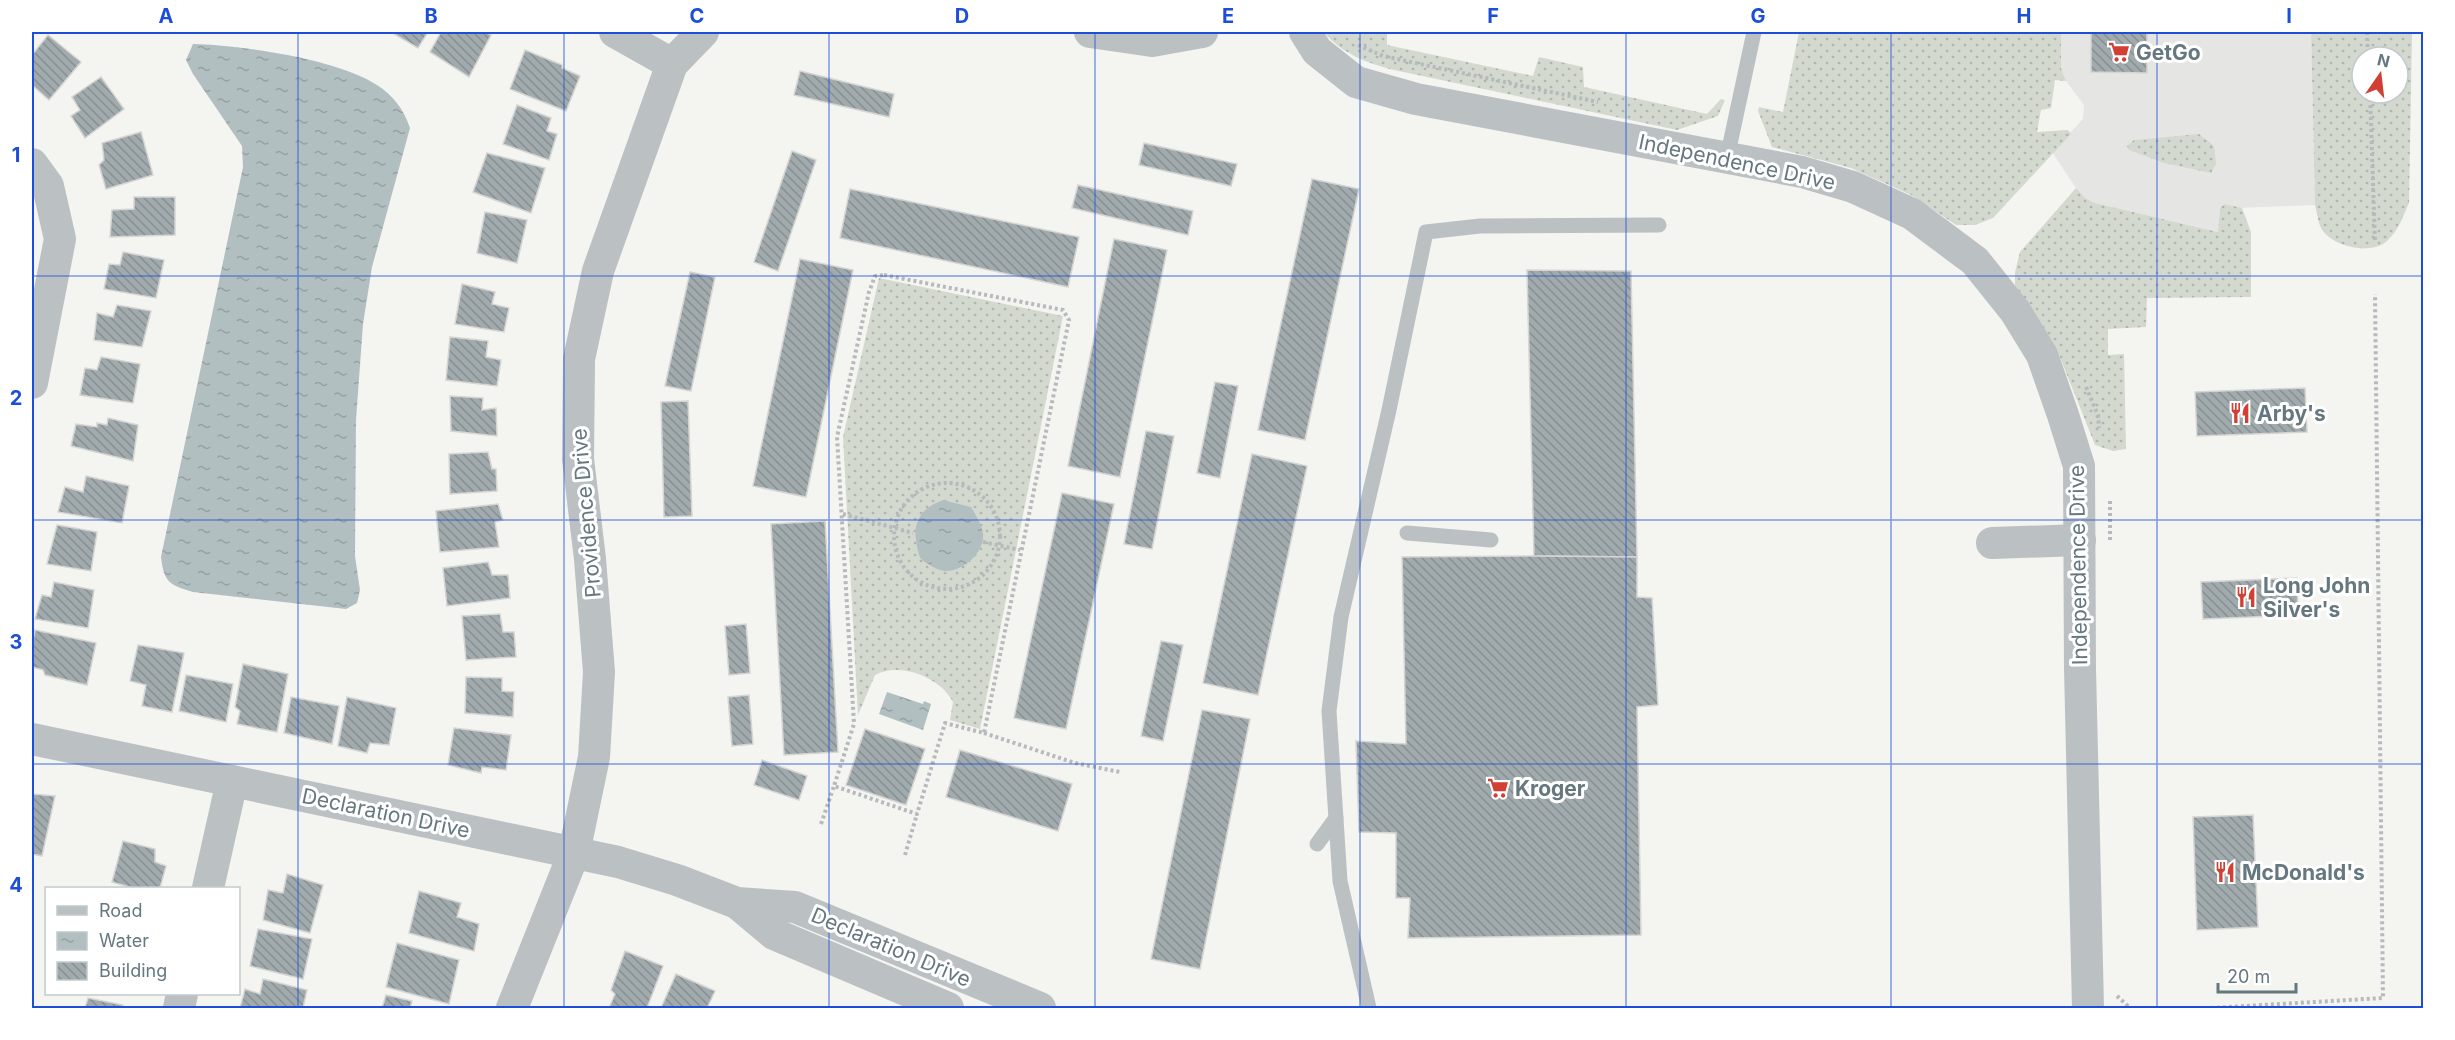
<svg xmlns="http://www.w3.org/2000/svg" width="2455" height="1040" font-family="Inter,sans-serif">
	<defs>
		<pattern id="grass-dots" width="8" height="8" patternUnits="userSpaceOnUse" patternTransform="scale(1.5)"><rect width="8" height="8" fill="#d4d9d0"/><path d="M2 2h.1M6 6h.1" fill="none" stroke="#b0b5ae" stroke-width="1.8" stroke-linecap="round"/></pattern>
		<pattern id="water-ripples" width="26" height="14" patternUnits="userSpaceOnUse" patternTransform="scale(1.5)"><rect width="26" height="14" fill="#b2bfc1"/><path d="M2 4q2-2 4 0t4 0M15 11q2-2 4 0t4 0" fill="none" stroke="#95a0a2"/></pattern>
		<pattern id="building-back-hatch" width="6" height="6" patternUnits="userSpaceOnUse" patternTransform="scale(1.5)"><rect width="6" height="6" fill="#a1aaad"/><path d="M-1 5l2 2M0 0l6 6M5-1l2 2" fill="none" stroke="#878f92"/></pattern>
	</defs>
	<rect width="100%" height="100%" fill="#f4f4f1"/>
	<polygon fill="#e5e5e4" points="2061,32 2311,32 2315,205 2237,208 2224,204 2220,208 2219,232 2095,203 2085,198 2076,188 2052,152 2083,119 2084,105 2066,81 2061,68"/>
	<g fill="url(#grass-dots)" fill-rule="evenodd">
		<path d="M 1324,32 L 1387,32 L 1387,45 L 1533,76 L 1539,57 L 1583,67 L 1584,87 L 1707,114 L 1721,99 L 1725,100 L 1718,116 L 1677,130 L 1394,70 C 1367,63 1342,54 1324,32 Z"/>
		<polygon points="1799,32 2061,32 2061,68 2066,81 2055,80 2051,108 2041,110 2037,132 2068,130 2071,134 1993,218 1975,225 1956,225 1911,195 1851,168 1772,147 1758,111 1759,107 1783,112"/>
		<path d="M 2311,32 L 2412,32 L 2409,203 C 2403,216 2399,230 2388,240 C 2373,256 2331,247 2321,228 C 2318,222 2317,212 2315,205 ZM 2362,57 L 2398,57 L 2398,93 L 2362,93 Z"/>
		<polygon points="2199,134 2214,146 2216,164 2211,173 2164,163 2129,150 2127,146 2134,140"/>
		<polygon points="2076,188 2085,198 2095,203 2218,232 2220,208 2224,204 2242,208 2251,232 2251,297 2147,298 2146,327 2108,329 2108,355 2124,354 2126,449 2113,451 2095,445 2059,355 2015,285 2015,272 2020,252"/>
		<path d="M 879,278 L 1063,316 L 980,729 L 950,720 L 953,702 C 950,697 946,691 941,687 C 924,672 895,664 875,675 L 858,715 L 843,437 Z"/>
	</g>
	<g fill="url(#water-ripples)">
		<path d="M 193,44 C 240,45 338,59 377,85 C 393,95 404,110 410,128 L 372,267 L 363,324 L 356,420 L 355,556 L 360,590 L 357,603 L 346,609 L 193,592 C 170,585 164,583 161,557 L 243,167 L 242,146 L 193,74 L 186,60 Z"/>
		<path d="M 943,500 L 971,507 C 976,515 982,525 983,534 C 985,552 963,572 945,571 C 935,570 927,563 920,558 C 911,529 914,511 943,500 Z"/>
		<polygon points="887,692 923,704 924,701 931,704 923,730 879,714"/>
	</g>
	<g fill="url(#building-back-hatch)" stroke="#d5d5d3" stroke-width="1.5">
		<polygon points="391,32 428,32 418,48"/>
		<polygon points="441,32 486,32 491,35 469,77 430,52"/>
		<polygon points="2091,32 2147,32 2147,73 2091,72"/>
		<polygon points="48,35 81,62 49,100 32,85 32,55"/>
		<polygon points="525,50 562,65 562,68 580,76 566,111 510,89"/>
		<polygon points="800,71 894,94 889,117 794,95"/>
		<polygon points="101,77 124,109 85,138 71,116 80,110 72,97"/>
		<polygon points="517,105 551,118 547,131 557,134 549,160 503,144"/>
		<polygon points="141,132 153,175 106,189 99,165 104,160 102,143"/>
		<polygon points="1144,143 1237,164 1231,186 1139,165"/>
		<polygon points="792,151 816,160 778,271 754,262"/>
		<polygon points="487,153 545,168 531,213 473,192"/>
		<polygon points="1312,179 1359,189 1305,440 1258,430"/>
		<polygon points="1078,185 1193,211 1188,235 1072,208"/>
		<polygon points="850,189 1079,237 1068,287 840,238"/>
		<polygon points="134,197 175,197 175,235 110,237 112,210 134,209"/>
		<polygon points="485,212 527,220 517,263 477,253"/>
		<polygon points="1114,239 1167,250 1120,477 1068,466"/>
		<polygon points="123,252 164,260 156,298 104,289 109,264 120,265"/>
		<polygon points="800,259 853,270 806,497 753,486"/>
		<polygon points="1527,270 1631,271 1637,557 1534,556"/>
		<polygon points="690,272 715,277 691,391 665,386"/>
		<polygon points="462,284 495,292 492,304 509,308 504,332 455,324"/>
		<polygon points="117,305 151,311 142,347 94,340 97,313 113,317"/>
		<polygon points="450,337 488,341 486,357 501,360 497,386 446,380"/>
		<polygon points="101,357 140,364 133,403 80,395 85,368 97,370"/>
		<polygon points="1215,382 1238,386 1220,478 1197,473"/>
		<polygon points="2305,388 2307,432 2197,436 2195,392"/>
		<polygon points="450,396 483,398 482,410 496,408 497,436 451,431"/>
		<polygon points="688,401 692,516 664,517 661,402"/>
		<polygon points="108,418 138,425 133,461 71,446 76,424 97,427 97,423 107,425"/>
		<polygon points="1146,431 1174,436 1152,549 1124,544"/>
		<polygon points="488,452 492,469 496,469 497,491 450,494 449,454"/>
		<polygon points="1252,454 1307,466 1258,695 1203,683"/>
		<polygon points="86,476 129,486 122,523 58,512 65,487 83,492"/>
		<polygon points="1062,493 1114,504 1066,729 1014,718"/>
		<polygon points="498,504 503,520 495,522 499,547 440,552 436,511"/>
		<polygon points="825,521 838,752 784,755 771,524"/>
		<polygon points="57,525 97,532 91,571 47,564"/>
		<polygon points="1534,556 1637,557 1637,597 1652,598 1658,705 1637,707 1641,935 1408,938 1410,898 1396,898 1396,833 1359,832 1356,741 1406,744 1402,557"/>
		<polygon points="488,562 492,575 508,575 510,598 447,606 443,568"/>
		<polygon points="2297,578 2298,615 2203,619 2201,582"/>
		<polygon points="54,582 94,590 88,628 35,619 42,595 51,597"/>
		<polygon points="500,614 503,632 514,632 516,657 466,660 462,616"/>
		<polygon points="746,624 750,673 729,675 725,626"/>
		<polygon points="35,630 96,643 87,685 45,675 43,670 32,667 32,647"/>
		<polygon points="1161,641 1183,645 1163,741 1141,736"/>
		<polygon points="138,645 184,653 172,712 142,706 146,685 130,681"/>
		<polygon points="243,664 288,674 277,732 237,724 240,711 235,707"/>
		<polygon points="186,675 233,684 226,722 179,711"/>
		<polygon points="466,677 502,678 502,691 514,692 513,717 465,713"/>
		<polygon points="749,695 753,744 732,746 728,697"/>
		<polygon points="291,697 339,706 332,744 284,733"/>
		<polygon points="347,697 396,708 389,745 370,743 367,753 338,746"/>
		<polygon points="1202,710 1250,719 1200,969 1151,959"/>
		<polygon points="454,728 511,735 506,770 482,767 481,773 448,765"/>
		<polygon points="865,729 925,749 906,805 846,785"/>
		<polygon points="960,750 1072,784 1058,831 946,797"/>
		<polygon points="762,760 807,776 799,800 754,785"/>
		<polygon points="32,794 55,796 42,856 32,854"/>
		<polygon points="2253,815 2258,927 2197,930 2193,817"/>
		<polygon points="123,841 155,849 155,862 166,866 160,888 133,888 112,882"/>
		<polygon points="287,874 323,885 310,933 263,920 268,890 283,893"/>
		<polygon points="419,891 461,903 457,917 479,924 474,951 409,933"/>
		<polygon points="258,929 312,939 303,979 250,966"/>
		<polygon points="397,943 459,960 449,1004 386,987"/>
		<polygon points="625,951 663,966 647,1008 609,1008 615,994 611,990"/>
		<polygon points="676,974 715,991 707,1008 661,1008"/>
		<polygon points="263,979 307,990 303,1008 240,1008 245,989 260,994"/>
		<polygon points="386,995 412,1001 410,1008 382,1008"/>
		<polygon points="88,998 123,1005 122,1008 85,1008"/>
	</g>
	<g fill="none" stroke-linecap="round" stroke-linejoin="round">
		<g stroke="#b7babc" stroke-width="4" stroke-dasharray="3 3" stroke-linecap="butt">
			<polyline points="2367,32 2368,57"/>
			<polyline points="1358,45 1383,56 1598,102"/>
			<polyline points="2370,93 2375,242"/>
			<polygon points="884,275 1063,310 1069,320 984,733 945,723 917,814 834,786 854,724 837,437 869,292 875,276"/>
			<polyline points="2086,387 2098,415 2099,428"/>
			<circle cx="947" cy="536" r="53"/>
			<polyline points="843,514 913,533"/>
			<polyline points="2110,540 2110,500"/>
			<polyline points="983,542 1020,550"/>
			<polyline points="984,733 1075,763 1120,772"/>
			<polyline points="821,824 834,786"/>
			<polyline points="905,855 917,814"/>
			<polyline points="2117,996 2130,1008"/>
			<polyline points="2211,1008 2383,998 2375,294"/>
		</g>
		<g stroke="#bbc0c2" stroke-width="15">
			<polyline points="1727,158 1754,32"/>
			<polyline points="1407,533 1491,540"/>
			<polyline points="1317,844 1336,818"/>
			<polyline points="1369,1008 1340,881 1329,711 1341,617 1389,410 1426,232 1480,226 1659,225"/>
		</g>
		<g stroke="#bbc0c2" stroke-width="32">
			<polyline points="615,32 672,64"/>
			<polyline points="1090,32 1152,41 1202,32"/>
			<polyline points="1305,32 1317,51 1356,82 1416,99 1802,172 1853,187 1912,214 1975,261 2015,311 2042,355 2063,415 2079,466 2080,668 2088,1008"/>
			<polyline points="32,164 48,186 60,239 32,383"/>
			<polyline points="1992,543 2080,540"/>
			<polyline points="32,739 618,862 677,880 737,903 795,907 1040,1008"/>
			<polyline points="208,888 232,781"/>
			<polyline points="737,903 774,934 948,1008"/>
			<polyline points="179,1008 182,994"/>
			<polyline points="512,1008 574,853 594,757 599,672 590,559 578,459 579,359 598,271 672,64 703,32"/>
		</g>
	</g>
	<path fill="none" stroke="#1d4ed8" stroke-width="1.5" stroke-opacity="0.55" d="M 298,32 L 298,1008M 564,32 L 564,1008M 829,32 L 829,1008M 1095,32 L 1095,1008M 1360,32 L 1360,1008M 1626,32 L 1626,1008M 1891,32 L 1891,1008M 2157,32 L 2157,1008M 32,276 L 2424,276M 32,520 L 2424,520M 32,764 L 2424,764"/>
	<defs>
		<symbol id="supermarket-bare" viewBox="-9 -9 18 18"><path d="M-6-5.5h2.5l.6 2H6L4.5 2H-2.5L-4.4-4H-6ZM-1.5 3.2a1.3 1.3 0 1 0 .1 0ZM3 3.2a1.3 1.3 0 1 0 .1 0Z" fill="#d23f33" stroke="#fff" stroke-width="2.5" paint-order="stroke"/></symbol>
		<symbol id="restaurant-bare" viewBox="-9 -9 18 18"><path d="M-5-6h1v4h1v-4h1v4h1v-4h1v5L-1.5 .5V6h-2V.5L-5-1ZM5-6V6H3V1.5H1.5Q1.5-4 5-6Z" fill="#d23f33" stroke="#fff" stroke-width="2.5" paint-order="stroke"/></symbol>
	</defs>
	<g fill-rule="evenodd">
		<use href="#supermarket-bare" x="2104" y="37" width="30" height="30"/>
		<use href="#restaurant-bare" x="2225" y="398" width="30" height="30"/>
		<use href="#restaurant-bare" x="2231" y="582" width="30" height="30"/>
		<use href="#supermarket-bare" x="1483" y="773" width="30" height="30"/>
		<use href="#restaurant-bare" x="2210" y="857" width="30" height="30"/>
	</g>
	<g text-anchor="middle" dominant-baseline="central" stroke-width="6" stroke-linejoin="round" paint-order="stroke">
		<g font-size="21" font-weight="bold" fill="#66787f" stroke="#fff" text-anchor="start">
			<text x="2136" y="52">GetGo</text>
			<text x="2257" y="413">Arby's</text>
			<text x="2263" y="585">Long John<tspan x="2263" dy="24">Silver's</tspan></text>
			<text x="1515" y="788">Kroger</text>
			<text x="2242" y="872">McDonald's</text>
		</g>
		<g font-size="21" fill="#66787f" stroke="#fff">
			<text transform="translate(1737 162) rotate(12)">Independence Drive</text>
			<text transform="translate(586 513) rotate(-95)">Providence Drive</text>
			<text transform="translate(2078 565) rotate(-91)">Independence Drive</text>
			<text transform="translate(386 813) rotate(12)">Declaration Drive</text>
			<text transform="translate(891 947) rotate(23)">Declaration Drive</text>
		</g>
	</g>
	<rect width="2455" height="1040" fill="none" stroke="#ffffff" stroke-width="66"/>
	<rect x="45" y="887" width="195" height="108" fill="#ffffff" stroke="#c2c9cc" stroke-width="1.5"/>
	<rect x="57" y="906" width="30" height="9" fill="#bbc0c2" stroke="#c2c9cc" stroke-width="1.5"/>
	<text x="99" y="917" font-size="18" fill="#66787f">Road</text>
	<rect x="57" y="932" width="30" height="18" fill="url(#water-ripples)" stroke="#c2c9cc" stroke-width="1.5"/>
	<text x="99" y="947" font-size="18" fill="#66787f">Water</text>
	<rect x="57" y="962" width="30" height="18" fill="url(#building-back-hatch)" stroke="#c2c9cc" stroke-width="1.5"/>
	<text x="99" y="977" font-size="18" fill="#66787f">Building</text>
	<g transform="translate(2380 75) rotate(14)"><circle r="28" fill="#ffffff" stroke="#c2c9cc" stroke-width="1.5"/>
	<path d="M0-4.5L10 22L0 15L-10 22Z" fill="#d23f33"/>
	<text y="-9" font-size="16" font-weight="bold" text-anchor="middle" fill="#66787f">N</text>
	</g>
	<path d="M2218 983v9h78v-9" fill="none" stroke="#66787f" stroke-width="3"/>
	<text x="2227" y="983" font-size="18" fill="#66787f" stroke="#ffffff" stroke-width="4.5" paint-order="stroke">20 m</text>
	<rect x="33" y="33" width="2389" height="974" fill="none" stroke="#1d4ed8" stroke-width="2"/>
	<g font-size="20" text-anchor="middle" font-weight="bold" fill="#1d4ed8">
		<text x="166" y="23">A</text>
		<text x="431" y="23">B</text>
		<text x="697" y="23">C</text>
		<text x="962" y="23">D</text>
		<text x="1228" y="23">E</text>
		<text x="1493" y="23">F</text>
		<text x="1758" y="23">G</text>
		<text x="2024" y="23">H</text>
		<text x="2289" y="23">I</text>
		<text x="16" y="162">1</text>
		<text x="16" y="405">2</text>
		<text x="16" y="649">3</text>
		<text x="16" y="892">4</text>
	</g>
</svg>
